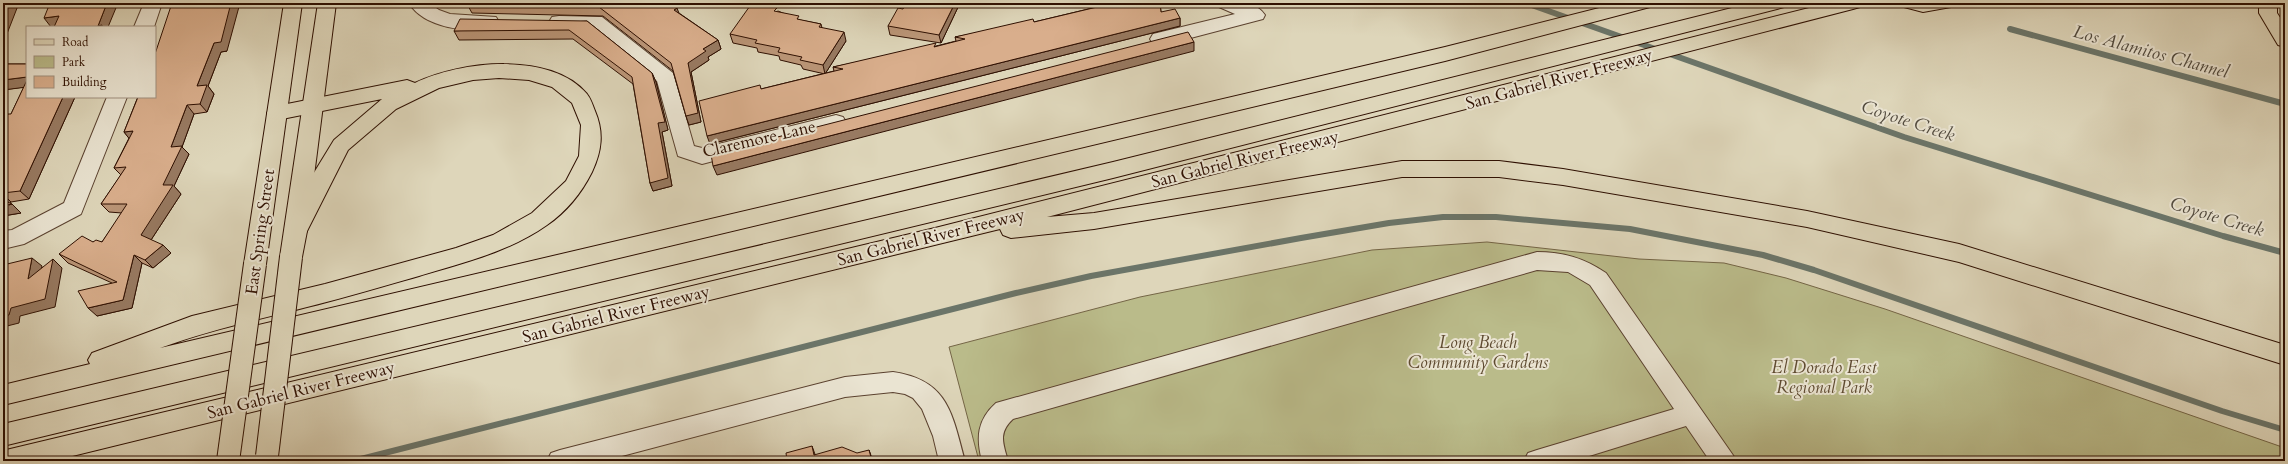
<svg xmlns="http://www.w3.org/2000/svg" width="2288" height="464" font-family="Cardo,serif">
	<rect width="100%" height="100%" fill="#ded6ba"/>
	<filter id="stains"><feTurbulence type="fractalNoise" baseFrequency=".005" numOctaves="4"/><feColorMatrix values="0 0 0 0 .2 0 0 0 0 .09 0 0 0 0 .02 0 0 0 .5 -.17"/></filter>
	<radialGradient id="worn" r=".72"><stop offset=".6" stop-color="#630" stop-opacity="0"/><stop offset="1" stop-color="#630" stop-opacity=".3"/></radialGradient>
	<polygon fill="#babb8a" stroke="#746546" points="1487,242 1639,259 1724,263 1786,278 1885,309 2285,448 2285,461 979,461 949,347 1140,297 1372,250"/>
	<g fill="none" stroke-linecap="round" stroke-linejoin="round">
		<g stroke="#6b7569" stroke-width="6">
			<polyline points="1526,3 1658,50"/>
			<polyline points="2010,29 2285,104"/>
			<polyline points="1667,53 1904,137 2223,236 2285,253"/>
			<polyline points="353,461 1016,293 1091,276 1301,238 1389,223 1443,217 1496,217 1630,229 1763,255 1814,270 2222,411 2285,430"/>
		</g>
		<defs>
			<g id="minor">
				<polygon points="144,3 162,3 154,27 134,27"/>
				<path d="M 409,3 L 429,3 L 439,10 L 450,14 L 496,17 L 499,22 L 496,27 C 469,34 424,28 409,3 Z"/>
				<path d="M 1217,3 C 1232,3 1256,0 1265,15 L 1263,19 L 1160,46 L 1153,44 L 1150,39 L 1153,34 L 1235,14 L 1219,7 Z"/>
				<polygon points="559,16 602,17 673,73 694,146 702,148 836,115 843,117 846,122 843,127 836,129 702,164 678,156 657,81 591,28 552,27 549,22 552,17"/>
				<polygon points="107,97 127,97 81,214 24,244 3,249 3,231 12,230 64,203"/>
				<path d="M 1537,252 C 1563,252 1584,258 1606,273 L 1737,461 L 1710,461 L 1686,426 L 1573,461 L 1524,461 L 1528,453 L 1537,450 L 1674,409 L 1590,285 L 1568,272 L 1537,270 L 1013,419 C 998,433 1003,443 1008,461 L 982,461 C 976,438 977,420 996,403 Z"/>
				<path d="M 893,372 C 948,380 952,413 965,461 L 939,461 L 933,436 L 922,409 L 913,398 L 905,394 L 893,392 L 845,397 L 603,461 L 547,461 L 551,453 L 560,450 L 845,377 Z"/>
			</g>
			<g id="major">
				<polygon points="284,3 302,3 266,264 263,270 255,273 247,270 244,264"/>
				<polygon points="318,3 336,3 307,231 302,257 299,263 291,266 283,263 280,257"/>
			</g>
			<g id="highway">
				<path d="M 1619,3 L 1652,3 L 1650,7 L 1445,61 L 3,405 L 3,385 L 90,364 L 88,360 L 92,353 L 192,316 L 325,284 L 456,248 L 493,235 L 532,213 L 566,181 L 579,156 L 581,125 L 572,103 L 552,87 L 529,80 L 499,78 L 473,80 L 439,88 L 396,109 L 348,150 L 304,237 L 296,240 L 288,237 L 285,231 L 312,176 L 334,140 L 382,99 L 277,120 L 270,118 L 267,113 L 270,108 L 277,106 L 407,80 L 415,83 C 460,61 551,51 587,94 C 591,99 593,106 595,111 C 604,132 602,151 592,172 C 582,192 566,212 547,225 C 509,252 462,263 419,276 C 383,286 347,297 311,306 C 260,319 209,330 160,348 L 1445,47 Z"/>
				<polygon points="1752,3 1786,3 1784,7 1777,9 1113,178 3,446 3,424 1113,162"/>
				<polygon points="1829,3 1862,3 1860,7 1853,9 1047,217 1094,213 1402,161 1499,161 1563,169 1807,211 1959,244 2285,345 2285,365 1959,262 1807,227 1563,185 1499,177 1402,177 1094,229 1011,238 1003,235 1000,229 52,461 3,461 3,451 6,450 935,228"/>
				<polygon points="1902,3 1953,3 1951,7 1923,12 1904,7"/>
				<polygon points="2259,3 2277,3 2277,13 2285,25 2285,47 2278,45 2259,13"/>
			</g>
		</defs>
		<use href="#minor" stroke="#5a412f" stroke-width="2"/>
		<use href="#major" stroke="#2e0f01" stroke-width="2"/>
		<use href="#highway" stroke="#2e0f01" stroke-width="2"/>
		<use href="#minor" fill="#eae4d2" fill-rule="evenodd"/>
		<use href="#major" fill="#ded6ba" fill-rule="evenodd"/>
		<use href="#highway" fill="#ded6ba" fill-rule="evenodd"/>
		<defs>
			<g id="major-bridge">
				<polyline points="267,456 291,257"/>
				<polyline points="228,461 255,264"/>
			</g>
		</defs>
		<use href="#major-bridge" stroke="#2e0f01" stroke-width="24" stroke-linecap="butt"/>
		<use href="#major-bridge" stroke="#ded6ba" stroke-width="22"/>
	</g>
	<g fill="#bb9678" stroke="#2e0f01">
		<polygon points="670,3 679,13 718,40 721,49 708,57 709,60 691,72 701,122 689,125 686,116 673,71 603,16 472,13 467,4"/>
		<polygon points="906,3 960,3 941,43 890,35 888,26 903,9"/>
		<polygon points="1106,3 1160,3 1161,12 1180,18 1180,26 710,144 761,89 834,71 833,67 936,46 956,41 955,37 1034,22 1109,4"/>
		<polygon points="778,11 800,20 821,24 822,28 846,41 825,74 803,69 801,65 780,60 779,56 758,52 757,48 733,43 730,34"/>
		<polygon points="587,21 652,73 656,82 668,130 662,132 672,186 653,191 650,183 633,84 573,39 459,40 454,31"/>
		<polygon points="156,51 227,51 221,52 208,86 214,94 207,112 194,114 182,147 189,154 174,186 181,194 151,240 171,253 153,268 142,263 132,308 97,316 112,283 68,263 59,254 93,242 102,242 122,213 109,212 101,204 121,175 114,168 129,138 124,132"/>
		<polygon points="3,64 27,64 27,97 75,97 29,199 11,202 10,203 21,213 3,216 3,123 11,114 24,87 3,90"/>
	</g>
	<g fill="#987a62" stroke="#2e0f01">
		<polygon points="8,3 19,3 3,44 3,15"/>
		<polygon points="107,3 118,3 108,27 99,27 98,26"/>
		<polygon points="231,3 240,3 227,51 221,52 208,86 214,94 207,112 200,104 197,86 214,43"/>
		<polygon points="955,3 960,3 941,43 939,35"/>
		<polygon points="677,8 680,16 674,10"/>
		<polygon points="59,16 67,25 51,27 44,18"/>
		<polygon points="1180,18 1180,26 710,144 707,136"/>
		<polygon points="844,32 846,41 825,74 823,65"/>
		<polygon points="718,40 721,49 708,57 709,60 691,72 701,122 689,125 686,116 688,63 703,49"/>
		<polygon points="1194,42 1194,51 717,175 713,166"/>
		<polygon points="652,73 656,82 668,130 662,132 672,186 653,191 650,183 658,123"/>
		<polygon points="27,77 27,87 3,90 3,80"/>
		<polygon points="63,97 75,97 29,199 20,191"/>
		<polygon points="187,105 194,114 182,147 189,154 174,186 181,194 149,243 141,235 163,185 171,147"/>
		<polygon points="133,131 131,141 124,132"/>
		<polygon points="3,194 11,202 9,205 12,204 21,213 3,216"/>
		<polygon points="163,245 171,253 153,268 145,260"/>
		<polygon points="134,255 142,263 132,308 97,316 88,308 123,300"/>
		<polygon points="32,258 42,266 37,287 28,279"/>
		<polygon points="53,259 62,268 55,307 20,316 19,323 3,327 3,316"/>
		<polygon points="812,446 816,457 814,455"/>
		<polygon points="869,450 873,461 872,461"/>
	</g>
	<g fill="#d9ae8c" stroke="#2e0f01">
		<polygon points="3,3 8,3 3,15"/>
		<polygon points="50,3 107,3 98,26 102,25 102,27 54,27 59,16 44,18"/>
		<polygon points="172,3 231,3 221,42 214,43 197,86 207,85 200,104 187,105 171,147 182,146 163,185 173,185 141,235 163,245 145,260 134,255 123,300 88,308 78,291 117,282 59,254 82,236 93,242 96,240 102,242 127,204 101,204 126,167 114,168 133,131 124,132 138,97 155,97 155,54"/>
		<polygon points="468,3 670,3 677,8 674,10 718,40 703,49 706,51 688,63 698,113 686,116 671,63 599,7 467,4"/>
		<polygon points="752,3 777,8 774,11 799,16 797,19 821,24 819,27 844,32 823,65 800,60 802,57 778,52 780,48 755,43 757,40 730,34"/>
		<polygon points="906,3 955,3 939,35 888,26 898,8 903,9"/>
		<polygon points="1114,3 1160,3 1161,12 1175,9 1180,18 707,136 699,101 760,85 761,89 843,69 833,67 936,43 934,47 965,39 955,37 1033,19 1034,22"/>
		<polygon points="460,19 587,21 652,73 665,122 658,123 668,178 650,183 632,77 569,30 454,31"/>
		<polygon points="1188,32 1194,42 713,166 711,154"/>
		<polygon points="3,64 27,64 27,77 3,80"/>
		<polygon points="27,80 27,97 63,97 20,191 3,193 3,123 8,114 11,114"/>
		<polygon points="3,200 12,204 3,206"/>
		<polygon points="32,258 28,279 53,259 45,299 11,308 9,315 3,316 3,265"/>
		<polygon points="812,446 814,455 842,447 857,453 869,450 872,461 787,461 786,453"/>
	</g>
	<g text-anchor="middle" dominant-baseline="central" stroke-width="4" stroke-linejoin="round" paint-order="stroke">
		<g font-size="17" fill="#2e0f01" stroke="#eae4d2">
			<text transform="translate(1559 79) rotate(-15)">San Gabriel River Freeway</text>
			<text transform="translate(759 139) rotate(-13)">Claremore Lane</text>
			<text transform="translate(1245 159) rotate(-14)">San Gabriel River Freeway</text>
			<text transform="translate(260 232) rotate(-82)">East Spring Street</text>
			<text transform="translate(931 237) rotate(-14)">San Gabriel River Freeway</text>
			<text transform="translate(616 314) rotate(-14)">San Gabriel River Freeway</text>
			<text transform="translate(301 390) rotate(-14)">San Gabriel River Freeway</text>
		</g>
		<g font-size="17" font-style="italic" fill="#5f4b31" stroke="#eae4d2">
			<text x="1478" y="342">Long Beach<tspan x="1478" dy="20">Community Gardens</tspan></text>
			<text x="1824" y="367">El Dorado East<tspan x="1824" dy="20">Regional Park</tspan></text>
		</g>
		<g font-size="18" font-style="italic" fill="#514a3e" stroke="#eae4d2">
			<text transform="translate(2151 52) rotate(15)">Los Alamitos Channel</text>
			<text transform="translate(1908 121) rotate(18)">Coyote Creek</text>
			<text transform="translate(2217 217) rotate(17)">Coyote Creek</text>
		</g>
	</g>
	<rect width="2288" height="464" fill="none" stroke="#ded6ba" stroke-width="16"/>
	<rect x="4" y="4" width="2280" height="456" fill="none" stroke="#2e0f01" stroke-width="2"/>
	<rect x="8" y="8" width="2272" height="448" fill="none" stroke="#2e0f01"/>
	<rect x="26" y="26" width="130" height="72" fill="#eae4d2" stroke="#9f8f7e"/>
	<rect x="34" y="39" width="20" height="6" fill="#ded6ba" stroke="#9f8f7e"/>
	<text x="62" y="46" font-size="12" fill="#2e0f01">Road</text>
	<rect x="34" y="56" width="20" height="12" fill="#babb8a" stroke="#9f8f7e"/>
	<text x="62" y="66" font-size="12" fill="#2e0f01">Park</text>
	<rect x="34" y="76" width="20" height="12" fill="#d9ae8c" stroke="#9f8f7e"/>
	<text x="62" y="86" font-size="12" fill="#2e0f01">Building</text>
	<rect width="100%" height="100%" filter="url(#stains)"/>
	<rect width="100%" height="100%" fill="url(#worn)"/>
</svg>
